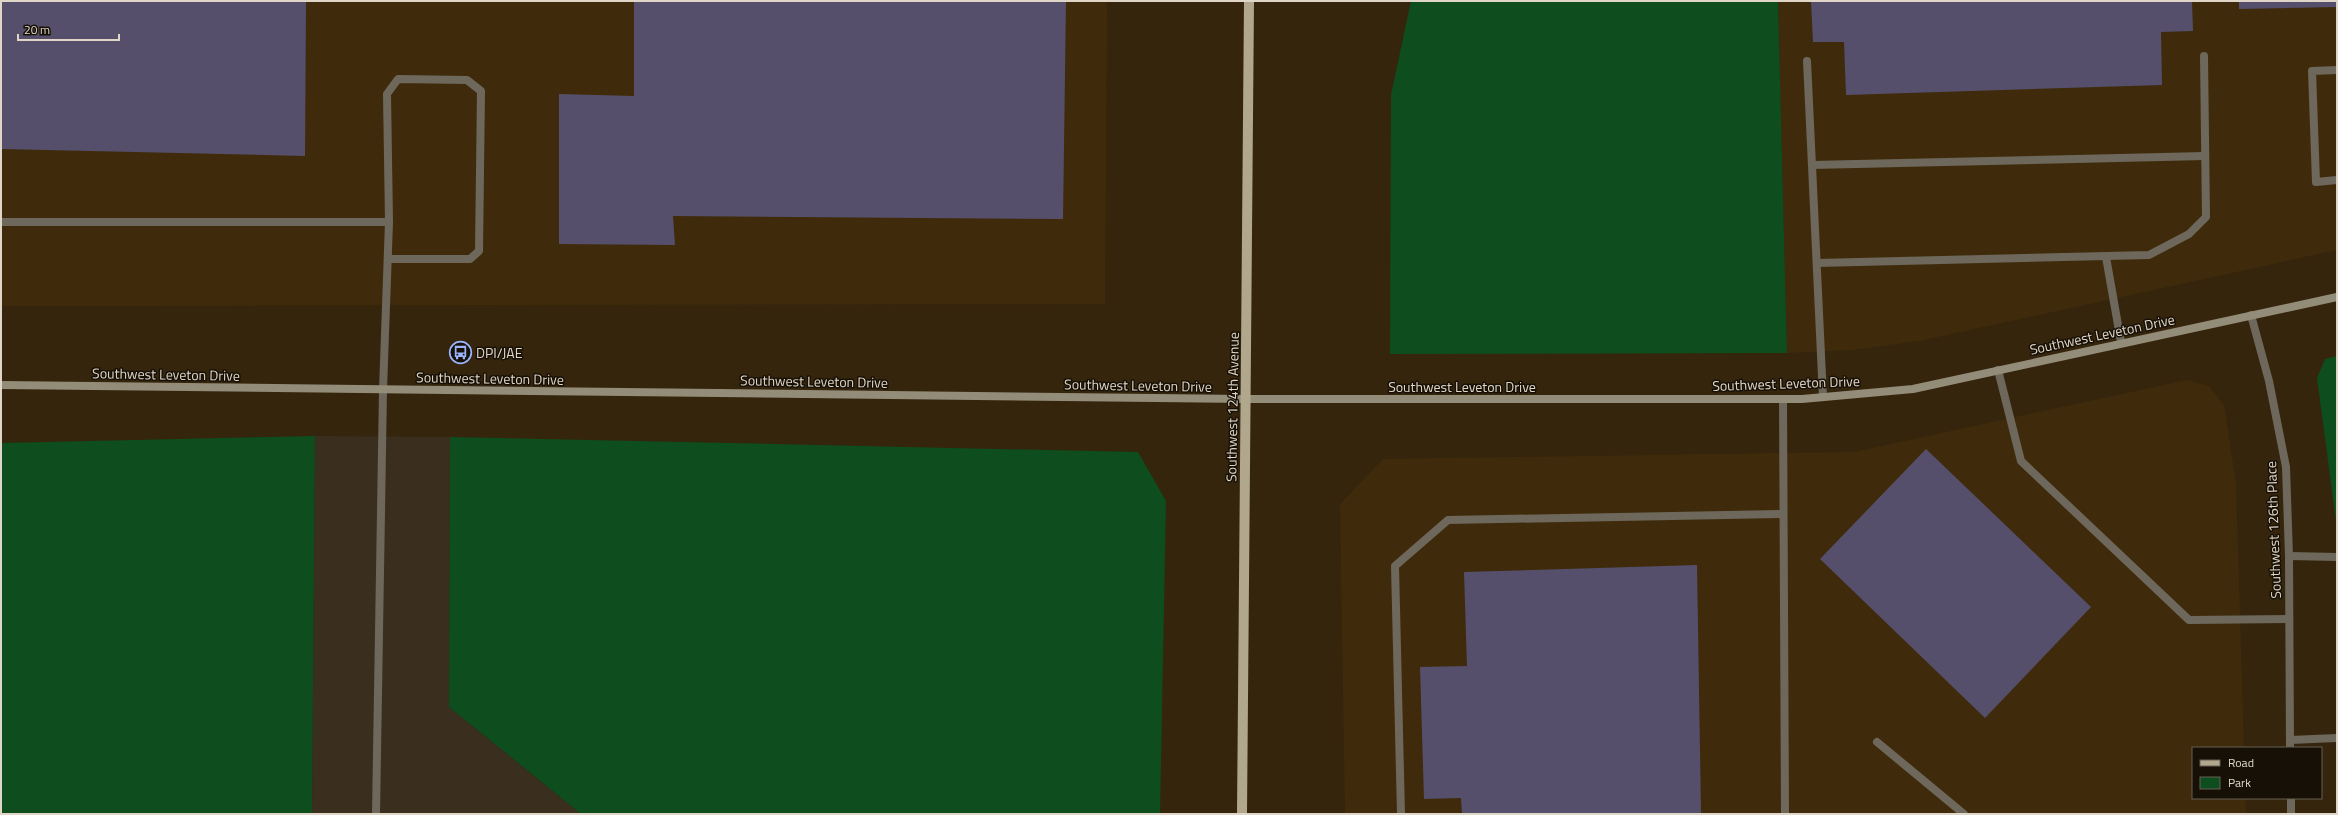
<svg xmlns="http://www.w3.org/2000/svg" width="2338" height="815" font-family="'Titillium Web',sans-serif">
	<rect width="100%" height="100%" fill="#35250d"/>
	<polygon fill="#3a2e1f" points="315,436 450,437 449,707 581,814 312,814"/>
	<g fill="#3f2b0b">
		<polygon points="1,1 1107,1 1105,304 1,306"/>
		<polygon points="1778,1 2337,1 2337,250 1919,341 1852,350 1787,353"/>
		<polygon points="2187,380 2209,386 2224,405 2236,483 2244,748 2193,748 2193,798 2245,798 2246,814 1345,814 1340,504 1383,459 1854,452"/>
	</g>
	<g fill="#0e4d1d">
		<polygon points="1411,1 1778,1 1787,353 1390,354 1391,95"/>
		<polygon points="2337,356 2337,520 2336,521 2317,378 2325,359"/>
		<polygon points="315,436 312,814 1,814 1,443"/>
		<polygon points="450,437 1138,452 1166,501 1160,814 581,814 449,707"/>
	</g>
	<g fill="#554f6b">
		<polygon points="1,1 306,1 305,156 1,149"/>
		<polygon points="634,1 1066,1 1063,219 673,216 675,245 559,244 559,94 634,96"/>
		<polygon points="1811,1 2192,1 2193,31 2161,32 2162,85 1846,95 1844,42 1813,42"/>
		<polygon points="2239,1 2337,1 2337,7 2239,9"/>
		<polygon points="1926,449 2091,607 1985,718 1820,559"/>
		<polygon points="1697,565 1701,814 1462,814 1461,798 1424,799 1420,667 1467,666 1464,572"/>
	</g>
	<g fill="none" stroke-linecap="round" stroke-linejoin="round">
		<g stroke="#6d685b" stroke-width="8">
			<polyline points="1807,61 1823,397"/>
			<polyline points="2337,70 2312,71 2316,182 2337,180"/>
			<polyline points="1812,165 2205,156"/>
			<polyline points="1,222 389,222 383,390 376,814"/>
			<polyline points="2106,257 2121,342"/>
			<polyline points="388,259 470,259 479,251 481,91 467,80 398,79 387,94 389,222"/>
			<polyline points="1817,263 2149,255 2189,234 2206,217 2204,56"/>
			<polyline points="1998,370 2021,461 2189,620 2289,619"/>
			<polyline points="1783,399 1785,814"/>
			<polyline points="2289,556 2337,557"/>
			<polyline points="2290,740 2337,738"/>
			<polyline points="1877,742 1964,814"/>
			<polyline points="1401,814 1395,566 1448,520 1783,514"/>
		</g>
		<g stroke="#6d685b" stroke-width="8">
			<polyline points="2251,315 2269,381 2286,467 2289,556 2290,748"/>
			<polyline points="2291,798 2291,814"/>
		</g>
		<polyline stroke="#938c78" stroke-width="8" points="1,385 1246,399 1802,399 1913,389 2337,297"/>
		<polyline stroke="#b1a78d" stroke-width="10" points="1242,814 1249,1"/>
	</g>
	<defs>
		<symbol id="bus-ring" viewBox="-11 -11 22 22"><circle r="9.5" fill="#171006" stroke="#9ab5fd" stroke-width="1.5"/><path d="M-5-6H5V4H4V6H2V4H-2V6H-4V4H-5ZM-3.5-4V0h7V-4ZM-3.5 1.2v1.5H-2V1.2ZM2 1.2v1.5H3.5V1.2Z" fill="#9ab5fd"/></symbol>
	</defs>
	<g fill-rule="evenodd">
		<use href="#bus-ring" x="448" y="340" width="25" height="25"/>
	</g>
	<g text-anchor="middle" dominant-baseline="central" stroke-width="3" stroke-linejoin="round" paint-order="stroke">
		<g font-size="14" fill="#e0d6c7" stroke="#171006">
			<text transform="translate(2102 334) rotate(-12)">Southwest Leveton Drive</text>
			<text transform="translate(166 374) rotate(1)">Southwest Leveton Drive</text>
			<text transform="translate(490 378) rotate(1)">Southwest Leveton Drive</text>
			<text transform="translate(814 381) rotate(1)">Southwest Leveton Drive</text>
			<text transform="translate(1786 383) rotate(-2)">Southwest Leveton Drive</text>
			<text transform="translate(1138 385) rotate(1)">Southwest Leveton Drive</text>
			<text x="1462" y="386">Southwest Leveton Drive</text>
			<text transform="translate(1232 407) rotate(-89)">Southwest 124th Avenue</text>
			<text transform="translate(2273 530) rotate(-92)">Southwest 126th Place</text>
		</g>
		<g font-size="14" fill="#e0d6c7" stroke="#171006" text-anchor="start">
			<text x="476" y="352">DPI/JAE</text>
		</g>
	</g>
	<rect width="2338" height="815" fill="none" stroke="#e0d6c7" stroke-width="4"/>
	<rect x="2192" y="747" width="130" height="52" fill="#171006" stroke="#675f53"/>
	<rect x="2200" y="760" width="20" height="6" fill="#b1a78d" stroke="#675f53"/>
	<text x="2228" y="767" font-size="12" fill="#e0d6c7">Road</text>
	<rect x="2200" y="777" width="20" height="12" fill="#0e4d1d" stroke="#675f53"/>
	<text x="2228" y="787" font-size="12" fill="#e0d6c7">Park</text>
	<path d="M18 34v6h101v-6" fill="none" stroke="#e0d6c7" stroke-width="2"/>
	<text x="24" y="34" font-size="12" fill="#e0d6c7" stroke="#171006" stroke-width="3" paint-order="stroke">20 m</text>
</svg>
